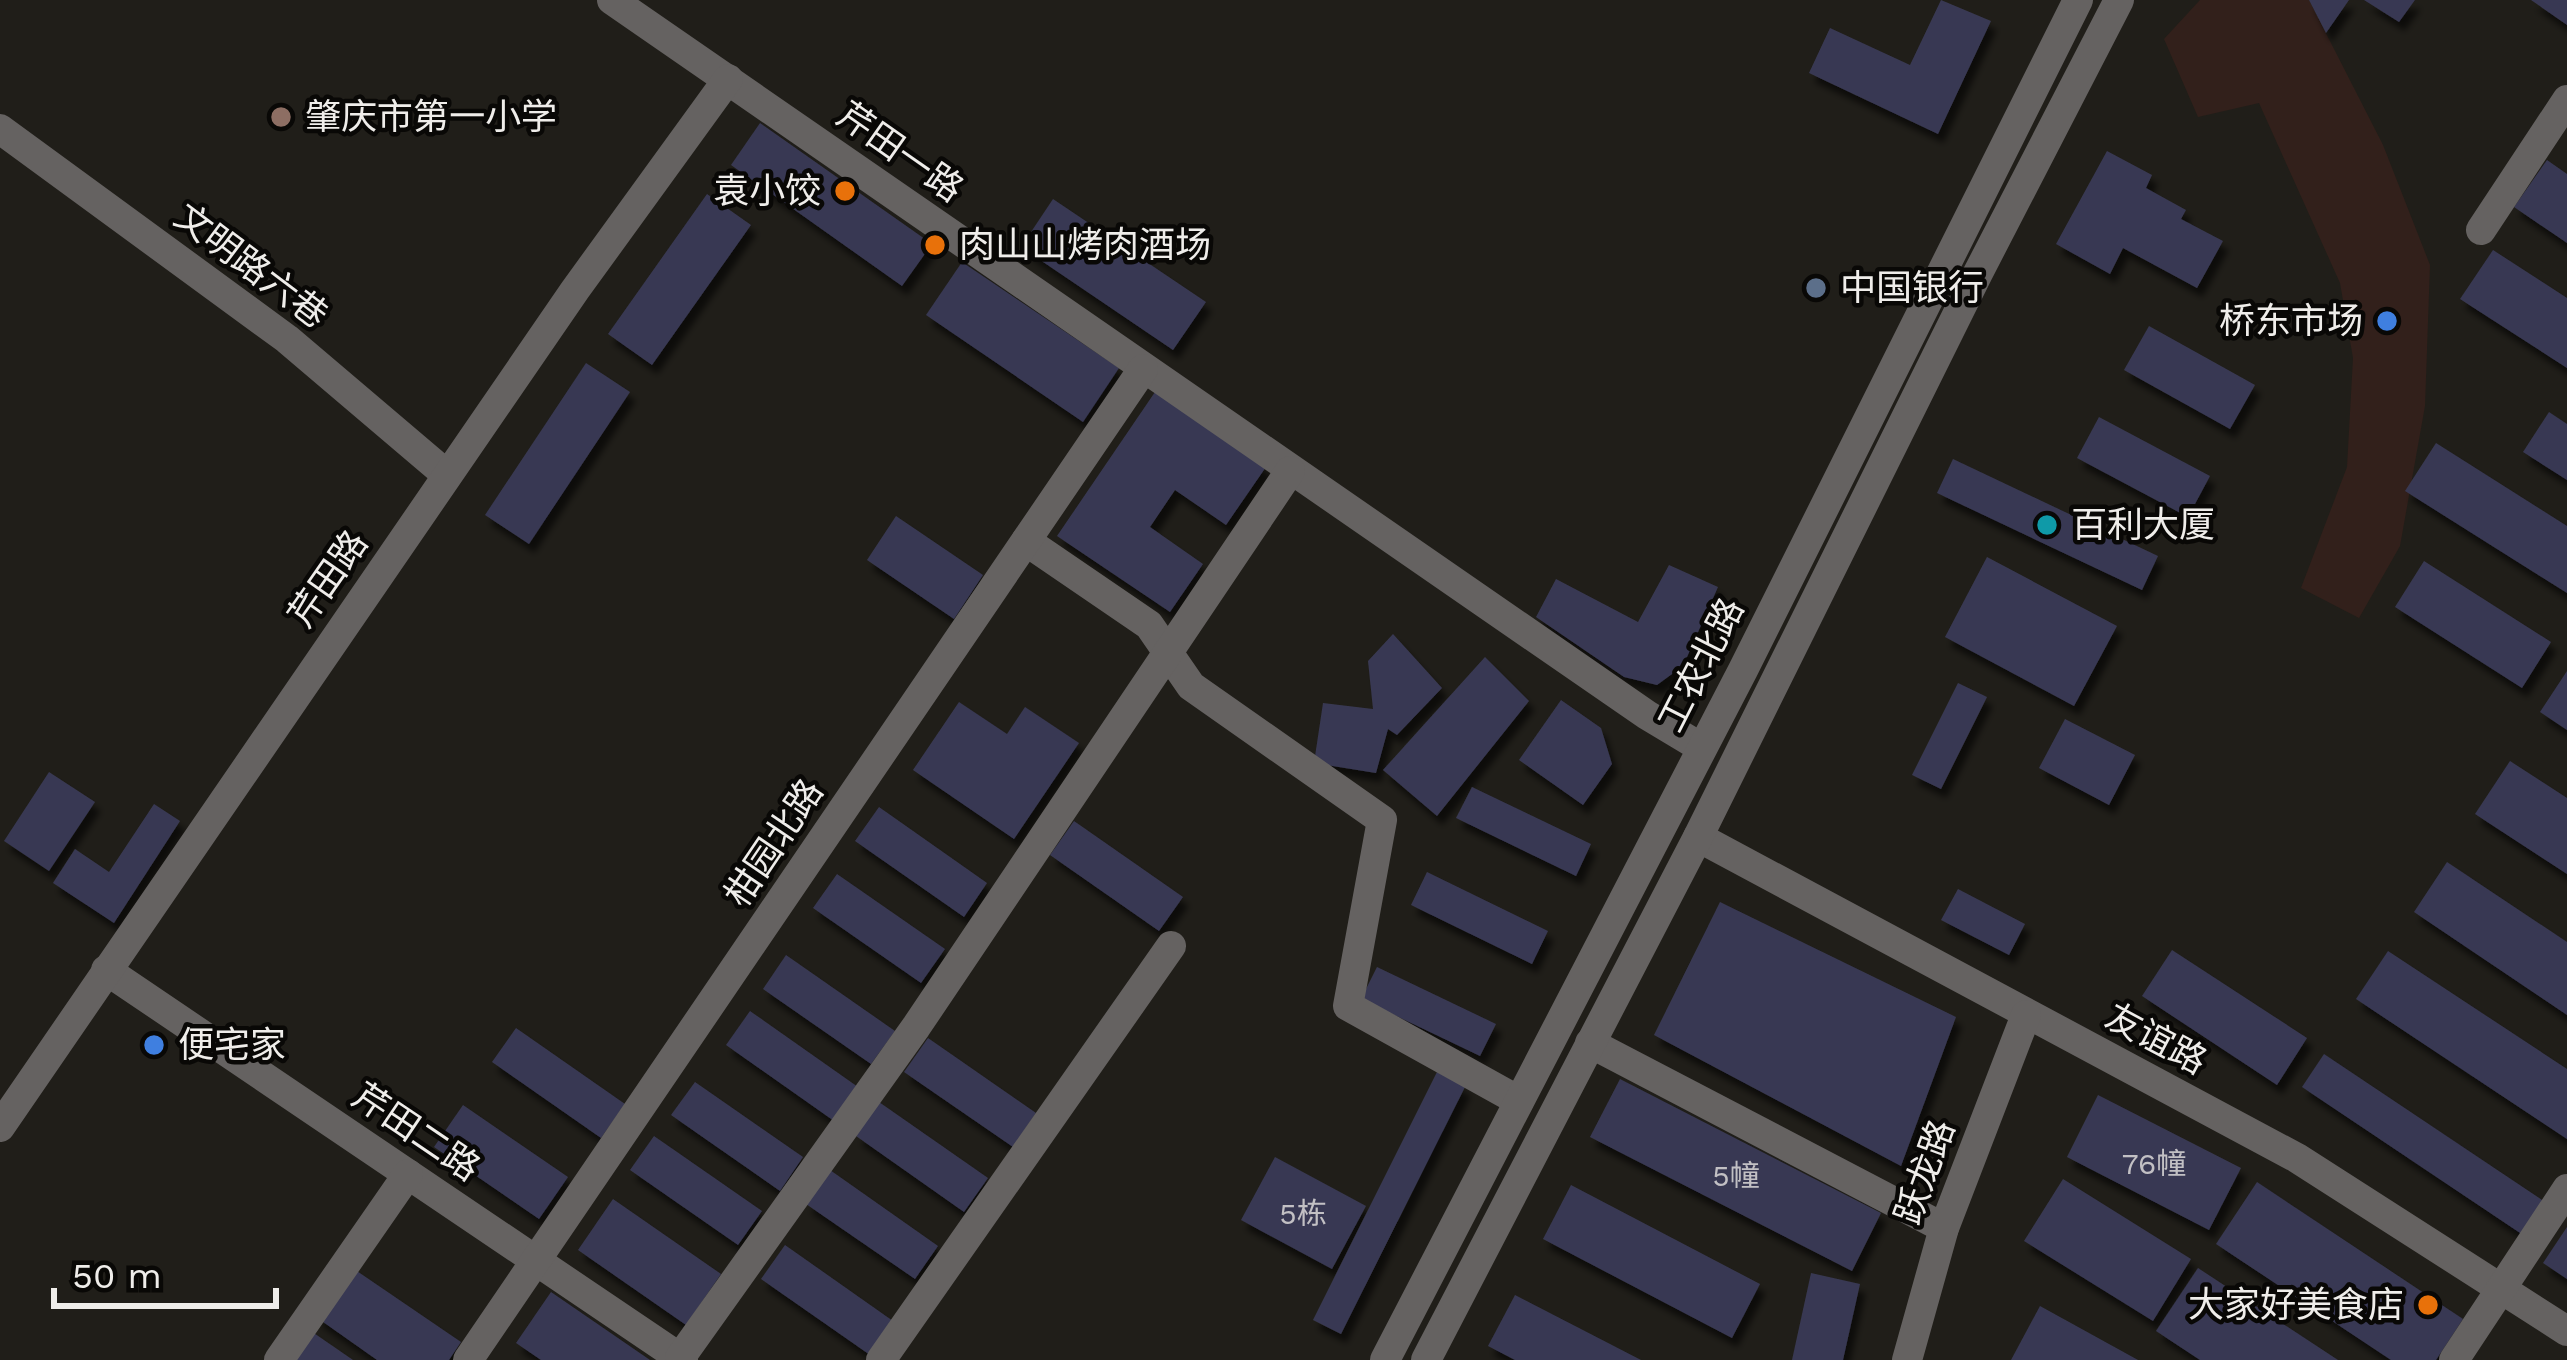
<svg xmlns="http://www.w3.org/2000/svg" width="2567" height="1360" font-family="'Work Sans','Noto Sans SC',sans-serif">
	<defs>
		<filter id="shadow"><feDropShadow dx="5.5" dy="9" stdDeviation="3" flood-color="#0009"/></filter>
	</defs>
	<rect width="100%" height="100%" fill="#201e19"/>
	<polygon fill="#32201b" points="2200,0 2309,0 2383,145 2430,265 2425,406 2400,546 2359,618 2301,588 2347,467 2353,358 2340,283 2259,103 2198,117 2164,39"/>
	<g fill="#393952" filter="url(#shadow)">
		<polygon points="1941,0 1991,21 1938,134 1809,73 1830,28 1910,65"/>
		<polygon points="2309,0 2349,0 2326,33"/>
		<polygon points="2364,0 2415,0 2399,22"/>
		<polygon points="2531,0 2567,0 2567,25"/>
		<polygon points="760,123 932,244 902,286 731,165"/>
		<polygon points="2107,151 2152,175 2146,188 2186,210 2181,219 2223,241 2197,288 2123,248 2110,274 2056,244"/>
		<polygon points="2547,160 2567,174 2567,243 2514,207"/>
		<polygon points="707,194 751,225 652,365 608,334"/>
		<polygon points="1053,199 1206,302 1173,350 1021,247"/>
		<polygon points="2493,250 2567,298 2567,368 2460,299"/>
		<polygon points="962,262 1119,368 1083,422 926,315"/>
		<polygon points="2149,326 2255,385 2230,429 2124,370"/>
		<polygon points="586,363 630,392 529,544 485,515"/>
		<polygon points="1155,392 1266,467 1226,525 1175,490 1150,527 1203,564 1170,612 1057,536"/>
		<polygon points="2549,412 2567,424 2567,480 2523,452"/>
		<polygon points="2099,417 2210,476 2188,517 2077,458"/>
		<polygon points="2436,443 2567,526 2567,593 2405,491"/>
		<polygon points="1953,459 2158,556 2142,590 1937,493"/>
		<polygon points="896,516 983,575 954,619 867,560"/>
		<polygon points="1987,557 2117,626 2074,706 1945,637"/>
		<polygon points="2424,561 2551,642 2522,688 2395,607"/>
		<polygon points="1669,565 1718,587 1683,666 1657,685 1624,677 1536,617 1556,579 1638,622"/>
		<polygon points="1393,634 1442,688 1397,735 1388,729 1376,773 1314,763 1323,703 1373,709 1368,661"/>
		<polygon points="1485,657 1529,701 1437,816 1383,770"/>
		<polygon points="2567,671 2567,730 2540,712"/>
		<polygon points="1958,683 1987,697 1941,789 1912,775"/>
		<polygon points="1561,700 1601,728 1612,764 1583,805 1519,760"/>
		<polygon points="959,702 1007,734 1025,707 1079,743 1014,839 913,770"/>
		<polygon points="2065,719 2135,755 2109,805 2039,768"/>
		<polygon points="2510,761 2567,798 2567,874 2475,814"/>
		<polygon points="49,772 95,802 49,871 4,841"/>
		<polygon points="1472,787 1591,844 1576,876 1456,818"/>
		<polygon points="154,804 180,821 114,923 53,883 75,849 109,872"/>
		<polygon points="879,807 987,883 964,917 855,841"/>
		<polygon points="1074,821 1183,897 1159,931 1050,855"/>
		<polygon points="2447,862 2567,942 2567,1015 2414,912"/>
		<polygon points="1427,872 1548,931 1532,964 1411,905"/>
		<polygon points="837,874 945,949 921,983 813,908"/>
		<polygon points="1958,889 2025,924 2009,955 1941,920"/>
		<polygon points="1720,902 1956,1017 1901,1166 1654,1035"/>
		<polygon points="2172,950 2307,1038 2277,1085 2142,996"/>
		<polygon points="2388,951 2567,1069 2567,1139 2356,999"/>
		<polygon points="786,955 895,1031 871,1064 763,989"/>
		<polygon points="1377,967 1496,1024 1480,1056 1361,999"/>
		<polygon points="750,1011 858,1087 834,1121 726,1045"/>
		<polygon points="516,1028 625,1104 601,1138 492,1062"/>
		<polygon points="928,1038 1036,1113 1013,1147 904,1072"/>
		<polygon points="2324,1054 2548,1204 2526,1237 2302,1087"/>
		<polygon points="1437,1072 1465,1087 1341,1334 1313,1320"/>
		<polygon points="1620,1079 1881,1213 1852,1271 1590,1137"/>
		<polygon points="695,1082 803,1157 780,1191 671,1115"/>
		<polygon points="2098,1095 2241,1168 2209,1230 2067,1157"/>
		<polygon points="879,1102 988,1178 964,1212 856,1136"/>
		<polygon points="463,1105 568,1177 539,1219 434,1147"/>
		<polygon points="654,1136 762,1211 738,1245 630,1170"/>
		<polygon points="1275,1157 1366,1206 1332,1269 1241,1220"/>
		<polygon points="830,1170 938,1246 915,1279 806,1204"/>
		<polygon points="2063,1179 2191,1259 2153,1321 2024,1241"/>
		<polygon points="2257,1182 2463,1319 2436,1360 2391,1360 2216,1244"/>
		<polygon points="1571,1185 1760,1284 1732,1338 1543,1239"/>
		<polygon points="613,1199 721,1274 686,1325 578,1250"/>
		<polygon points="2567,1227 2567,1279 2543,1263"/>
		<polygon points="785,1245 893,1321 870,1355 761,1279"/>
		<polygon points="351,1267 461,1342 449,1360 377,1360 316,1317"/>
		<polygon points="2198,1268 2338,1360 2200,1360 2156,1331"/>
		<polygon points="1811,1273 1860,1284 1843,1360 1792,1360"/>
		<polygon points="551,1292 650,1360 541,1360 516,1343"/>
		<polygon points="1515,1295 1641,1360 1515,1360 1488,1346"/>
		<polygon points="2040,1306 2138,1360 2011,1360"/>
		<polygon points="308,1329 353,1360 287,1360"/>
	</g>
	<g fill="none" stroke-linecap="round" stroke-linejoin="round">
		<g stroke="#656261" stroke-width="30">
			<polyline points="612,0 1647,715 1702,748"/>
			<polyline points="0,129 287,339 447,475"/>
			<polyline points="2481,230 2567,100"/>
			<polyline points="1026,541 1149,625 1191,686 1382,820 1348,1006 1519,1101"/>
			<polyline points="1698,837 2297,1158 2567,1331"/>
			<polyline points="106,970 683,1360"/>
			<polyline points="1590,1043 1944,1228"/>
			<polyline points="0,1127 575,290 728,79"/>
			<polyline points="680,1358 916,1027 1290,471"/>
			<polyline points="279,1360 408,1174"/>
			<polyline points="468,1360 1143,369"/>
			<polyline points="881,1360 1171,946"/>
			<polyline points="1385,1360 1743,670 2078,0"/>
			<polyline points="1426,1360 1698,837 1978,273 2119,0"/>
			<polyline points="1907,1360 1944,1228 2026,1015"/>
			<polyline points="2454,1360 2567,1189"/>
		</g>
	</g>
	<circle fill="#8d6e63" stroke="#090806" stroke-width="4.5" cx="281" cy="117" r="12"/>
	<g fill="#e8710a" stroke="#090806" stroke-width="4.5">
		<circle cx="845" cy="191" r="12"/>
		<circle cx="935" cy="245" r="12"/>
		<circle cx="2428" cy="1305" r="12"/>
	</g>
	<circle fill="#5c6f8a" stroke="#090806" stroke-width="4.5" cx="1816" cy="288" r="12"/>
	<g fill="#3f7fe0" stroke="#090806" stroke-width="4.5">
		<circle cx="2387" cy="321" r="12"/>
		<circle cx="154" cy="1045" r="12"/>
	</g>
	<circle fill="#0f9aa8" stroke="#090806" stroke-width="4.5" cx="2047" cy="525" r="12"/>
	<g text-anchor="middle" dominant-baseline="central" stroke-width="9" stroke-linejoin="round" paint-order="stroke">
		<g font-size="30" fill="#c2c0c4">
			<text x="2154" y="1163">76幢</text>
			<text x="1736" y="1175">5幢</text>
			<text x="1303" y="1213">5栋</text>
		</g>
		<g font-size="36" fill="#efedea" stroke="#090806" text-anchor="start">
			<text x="305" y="117">肇庆市第一小学</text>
			<text x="821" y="191" text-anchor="end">袁小饺</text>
			<text x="959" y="245">肉山山烤肉酒场</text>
			<text x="1840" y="288">中国银行</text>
			<text x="2363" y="321" text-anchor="end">桥东市场</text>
			<text x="2071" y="525">百利大厦</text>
			<text x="178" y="1045">便宅家</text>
			<text x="2404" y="1305" text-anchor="end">大家好美食店</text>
		</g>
		<g font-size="36" fill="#efedea" stroke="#090806">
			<text transform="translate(900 152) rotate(35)">芹田一路</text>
			<text transform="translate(251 266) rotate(37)">文明路六巷</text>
			<text transform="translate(328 579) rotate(-55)">芹田路</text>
			<text transform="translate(1701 665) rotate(-63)">工农北路</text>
			<text transform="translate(774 843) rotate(-56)">柑园北路</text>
			<text transform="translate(2156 1039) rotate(28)">友谊路</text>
			<text transform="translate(416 1132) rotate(34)">芹田二路</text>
			<text transform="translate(1925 1172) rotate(-70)">跃龙路</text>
		</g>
	</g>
	<path d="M54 1288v18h222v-18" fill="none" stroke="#efedea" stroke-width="6"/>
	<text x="72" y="1288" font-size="36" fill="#efedea" stroke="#090806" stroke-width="9" paint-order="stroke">50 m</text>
</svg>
